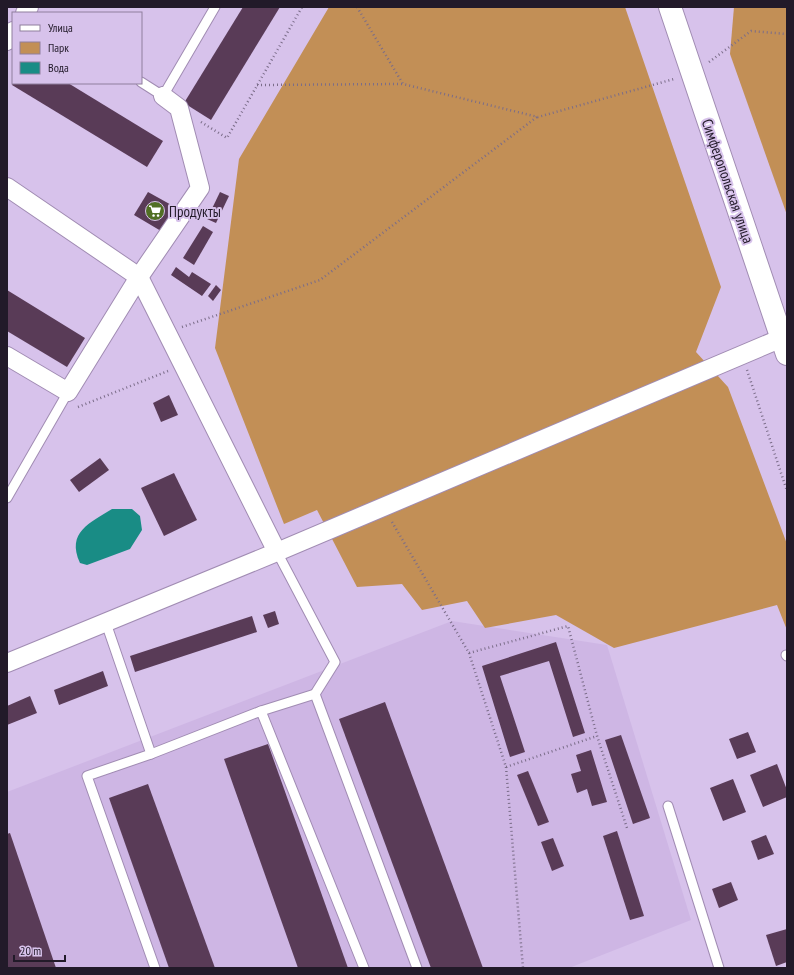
<svg xmlns="http://www.w3.org/2000/svg" width="794" height="975" font-family="'PT Sans Narrow',sans-serif">
	<rect width="100%" height="100%" fill="#d7c2eb"/>
	<polygon fill="#ceb6e4" points="452,621 607,645 691,920 569,968 7,968 7,792"/>
	<g fill="#c28f56">
		<polygon points="329,7 625,7 721,287 696,352 728,387 787,544 787,630 777,605 614,648 556,615 485,628 467,601 422,610 402,584 357,587 317,510 284,524 215,348 239,159"/>
		<polygon points="734,7 787,7 787,215 730,54"/>
	</g>
	<path fill="#198c85" d="M 112,509 L 132,509 L 140,516 L 142,530 L 130,549 L 87,565 L 80,563 C 66,532 90,523 112,509 Z"/>
	<g fill="#593b57">
		<polygon points="243,7 280,7 211,120 184,103"/>
		<polygon points="13,83 68,83 163,141 147,167 12,85"/>
		<polygon points="148,192 175,207 161,231 134,215"/>
		<polygon points="220,192 229,196 216,223 207,219"/>
		<polygon points="203,226 213,232 194,265 183,258"/>
		<polygon points="176,267 189,277 192,272 211,284 202,296 171,275"/>
		<polygon points="216,285 221,290 213,301 208,296"/>
		<polygon points="7,290 85,338 67,367 7,331"/>
		<polygon points="169,395 178,415 161,422 153,403"/>
		<polygon points="100,458 109,470 79,492 70,480"/>
		<polygon points="174,473 197,520 164,536 141,488"/>
		<polygon points="275,611 279,624 268,628 263,615"/>
		<polygon points="252,616 257,632 135,672 130,656"/>
		<polygon points="556,642 585,733 573,737 549,661 500,676 525,752 510,757 482,666"/>
		<polygon points="103,671 108,686 59,705 54,690"/>
		<polygon points="30,696 37,713 7,725 7,706"/>
		<polygon points="385,702 483,968 431,968 339,719"/>
		<polygon points="748,732 756,752 737,759 729,739"/>
		<polygon points="621,735 650,818 633,824 605,740"/>
		<polygon points="268,744 348,968 298,968 224,759"/>
		<polygon points="591,750 607,802 592,806 587,789 577,793 571,774 581,771 576,755"/>
		<polygon points="777,764 787,790 787,797 763,807 750,775"/>
		<polygon points="528,771 549,822 538,826 517,775"/>
		<polygon points="733,779 746,812 723,821 710,788"/>
		<polygon points="148,784 215,968 169,968 109,798"/>
		<polygon points="617,831 644,916 630,920 603,836"/>
		<polygon points="10,833 56,968 7,968 7,834"/>
		<polygon points="766,835 774,854 758,860 751,841"/>
		<polygon points="553,838 564,866 552,871 541,842"/>
		<polygon points="731,882 738,900 719,908 712,889"/>
		<polygon points="787,929 787,962 776,966 766,935"/>
	</g>
	<g fill="none" stroke-linecap="round" stroke-linejoin="round">
		<defs>
			<g id="service">
				<polyline points="141,82 163,96 215,7"/>
				<polyline points="7,498 68,392"/>
				<polyline points="277,552 335,662 315,694 417,968"/>
				<polyline points="106,623 151,754"/>
				<polyline points="786,655 787,656"/>
				<polyline points="261,711 315,694"/>
				<polyline points="668,806 719,968"/>
				<polyline points="155,968 87,776 151,754 261,711 364,968"/>
			</g>
			<g id="minor">
				<polyline points="25,13 29,7"/>
				<polyline points="7,41 13,31"/>
				<polyline points="7,187 139,277 277,552"/>
				<polyline points="7,356 68,392 139,277 200,188 179,108 163,96"/>
				<polyline points="7,663 277,552 782,338"/>
			</g>
			<polyline id="primary" points="670,7 787,354"/>
		</defs>
		<use href="#service" stroke="#a18cb3" stroke-width="11"/>
		<use href="#minor" stroke="#a18cb3" stroke-width="20"/>
		<use href="#primary" stroke="#a18cb3" stroke-width="24"/>
		<g stroke="#7b6d89" stroke-width="2.5" stroke-dasharray="1 3" stroke-linecap="butt">
			<polyline points="357,7 403,84 538,117 674,79"/>
			<polyline points="709,62 751,31 787,34"/>
			<polyline points="257,85 403,84"/>
			<polyline points="201,122 227,138 302,7"/>
			<polyline points="182,327 320,280 537,117"/>
			<polyline points="747,370 787,491"/>
			<polyline points="78,407 168,371"/>
			<polyline points="392,522 469,653 568,626 597,736 627,828"/>
			<polyline points="469,653 506,767 597,736"/>
			<polyline points="506,767 523,968"/>
		</g>
		<use href="#service" stroke="#fff" stroke-width="9"/>
		<use href="#minor" stroke="#fff" stroke-width="18"/>
		<use href="#primary" stroke="#fff" stroke-width="22"/>
	</g>
	<defs>
		<symbol id="supermarket-disc" viewBox="-11 -11 22 22"><circle r="9.5" fill="#516f24" stroke="#d7c2eb"/><path d="M-6-5.5h2.5l.6 2H6L4.5 2H-2.5L-4.4-4H-6ZM-1.5 3.2a1.3 1.3 0 1 0 .1 0ZM3 3.2a1.3 1.3 0 1 0 .1 0Z" fill="#fff"/></symbol>
	</defs>
	<g fill-rule="evenodd">
		<use href="#supermarket-disc" x="144" y="200" width="22" height="22"/>
	</g>
	<g text-anchor="middle" dominant-baseline="central" stroke-width="4" stroke-linejoin="round" paint-order="stroke">
		<g font-size="15" fill="#221a29" stroke="#d7c2eb">
			<text transform="translate(728 181) rotate(71)">Симферопольская улица</text>
		</g>
		<g font-size="15" fill="#221a29" stroke="#d7c2eb" text-anchor="start">
			<text x="169" y="211">Продукты</text>
		</g>
	</g>
	<rect width="794" height="975" fill="none" stroke="#221a29" stroke-width="16"/>
	<rect x="12" y="12" width="130" height="72" fill="#d7c2eb" stroke="#8f7f9d"/>
	<rect x="20" y="25" width="20" height="6" fill="#ffffff" stroke="#8f7f9d"/>
	<text x="48" y="32" font-size="12" fill="#221a29">Улица</text>
	<rect x="20" y="42" width="20" height="12" fill="#c28f56" stroke="#8f7f9d"/>
	<text x="48" y="52" font-size="12" fill="#221a29">Парк</text>
	<rect x="20" y="62" width="20" height="12" fill="#198c85" stroke="#8f7f9d"/>
	<text x="48" y="72" font-size="12" fill="#221a29">Вода</text>
	<path d="M14 955v6h51v-6" fill="none" stroke="#221a29" stroke-width="2"/>
	<text x="20" y="955" font-size="12" fill="#221a29" stroke="#d7c2eb" stroke-width="3" paint-order="stroke">20 m</text>
</svg>
